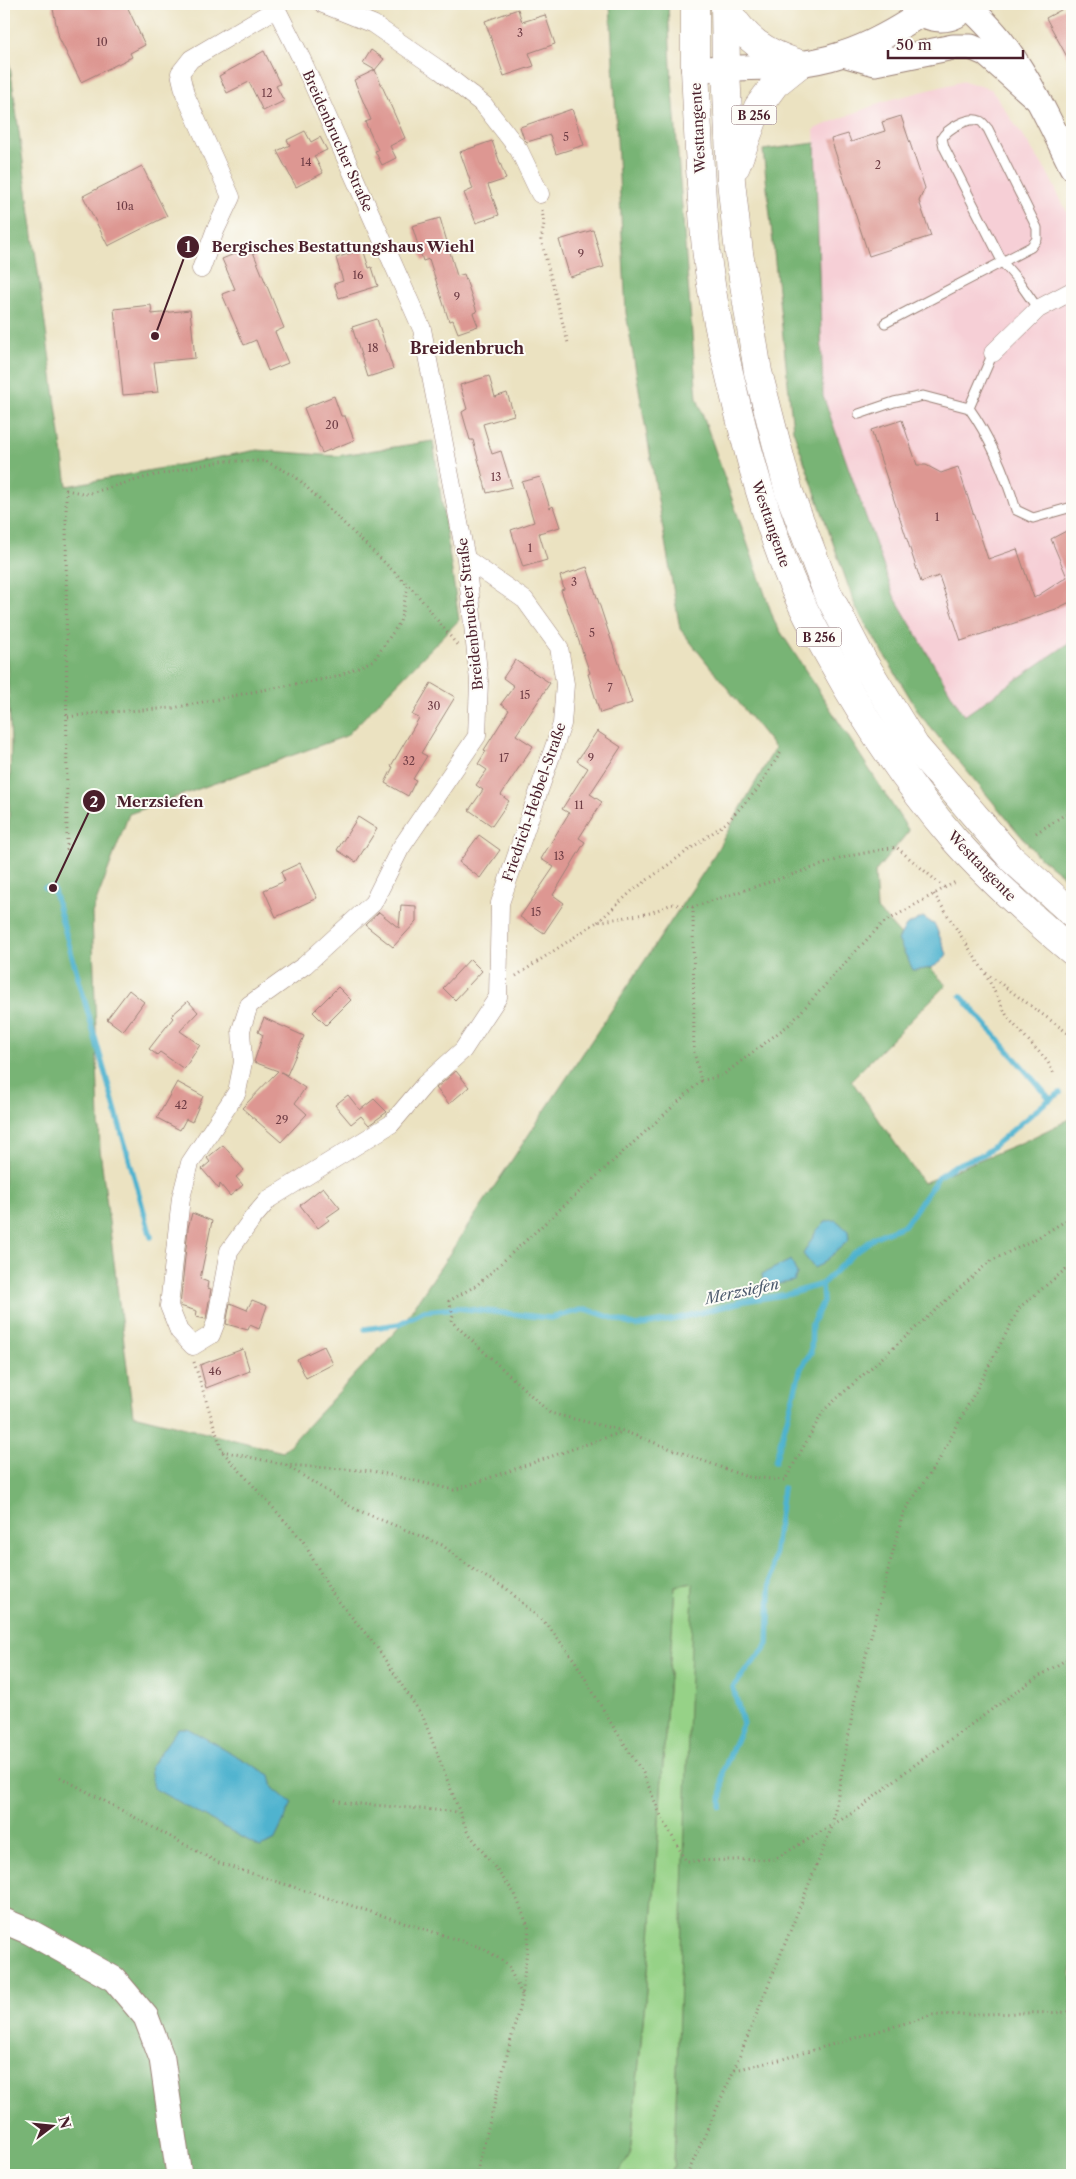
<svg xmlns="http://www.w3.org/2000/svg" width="1076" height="2179" font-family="'Libre Caslon Text',serif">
	<rect width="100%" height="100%" fill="#fdfcf7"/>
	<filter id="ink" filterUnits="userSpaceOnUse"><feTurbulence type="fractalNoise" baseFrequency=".02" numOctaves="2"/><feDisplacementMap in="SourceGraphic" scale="10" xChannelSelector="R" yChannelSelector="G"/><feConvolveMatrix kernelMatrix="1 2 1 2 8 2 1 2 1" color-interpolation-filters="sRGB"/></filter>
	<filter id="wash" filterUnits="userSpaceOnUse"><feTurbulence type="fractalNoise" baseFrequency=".0096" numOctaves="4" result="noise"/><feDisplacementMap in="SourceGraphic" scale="20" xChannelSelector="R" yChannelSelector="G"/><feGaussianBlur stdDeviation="1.12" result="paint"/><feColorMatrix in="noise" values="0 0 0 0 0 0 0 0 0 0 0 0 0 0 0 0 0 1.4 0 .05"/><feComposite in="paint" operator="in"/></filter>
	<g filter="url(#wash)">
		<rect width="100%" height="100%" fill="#ebe2c1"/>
		<polygon fill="#f6cfd6" points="964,81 991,89 1046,170 1072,222 1072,641 964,717 894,596 823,396 814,129 885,101"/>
		<polygon fill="#96d287" stroke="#707859" points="694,1583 674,2165 668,2175 617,2175 630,2154 651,1939 675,1586"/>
		<g fill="#78b474" stroke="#616a50">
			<polygon points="610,4 668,4 671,66 697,398 775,623 909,831 875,872 877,909 946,985 851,1080 923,1183 1023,1142 1072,1118 1072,2175 668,2175 674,2165 693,1583 675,1586 651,1939 630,2154 618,2175 4,2175 4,985 11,743 4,612 4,33 11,73 67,486 257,450 336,456 433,441 459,620 346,736 129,814 92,913 100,1149 133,1415 283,1452 404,1322 709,864 775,748 680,629 626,313"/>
			<polygon points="815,143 823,396 894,596 964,716 1072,641 1072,883 1037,855 921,716 856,608 793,430 763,150"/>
		</g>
		<g fill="#50b3cf" stroke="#4d697d">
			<path d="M 923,917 L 935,925 L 947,954 C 940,967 927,970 913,970 L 898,940 L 906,926 Z"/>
			<polygon points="836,1220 848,1231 849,1240 822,1264 814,1268 803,1254 817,1230 826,1221"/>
			<polygon points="791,1260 797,1274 794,1281 764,1287 762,1274"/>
			<polygon points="178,1728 187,1728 270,1775 273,1788 292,1804 274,1841 260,1847 153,1788 150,1767"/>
		</g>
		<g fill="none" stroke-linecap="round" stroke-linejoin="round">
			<g stroke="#50b3cf" stroke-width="5.5">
				<polyline points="45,888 53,888 151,1237"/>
				<polyline points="961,996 1050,1099"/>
				<polyline points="365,1329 399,1324 424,1311 457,1308 550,1318 586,1309 636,1326 676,1319 744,1301 789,1294 822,1284 853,1254 875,1237 905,1225 939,1176 954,1166 984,1154 1045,1103 1060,1093"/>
				<polyline points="775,1462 801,1368 811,1352 812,1324 823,1302 822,1284"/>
				<polyline points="721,1807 723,1771 743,1724 733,1687 768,1644 770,1590 783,1488"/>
			</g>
		</g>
		<g id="blocks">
			<g fill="#dd9792">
				<polygon points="52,4 126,4 145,45 130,53 132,57 81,82 59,38"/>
				<polygon points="1072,4 1072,66 1046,18"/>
				<polygon points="518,9 522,22 545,15 555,44 529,53 534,66 504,76 485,21"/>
				<polygon points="371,50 384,59 375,70 405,138 390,146 396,158 382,165 375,151 378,150 365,122 371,120 354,80 375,70 363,63"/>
				<polygon points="264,51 280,84 276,86 284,101 263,111 249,82 227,93 219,76"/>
				<polygon points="572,109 584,145 556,154 550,135 527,142 524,139 520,127"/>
				<polygon points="901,116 925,188 919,201 931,236 869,256 831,139 848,134 851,142 885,131 882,122"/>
				<polygon points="305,131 311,142 320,137 327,150 314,156 323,173 296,187 277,151 290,145 287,140"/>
				<polygon points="492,141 506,179 488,185 499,215 476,223 464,193 473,189 460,152"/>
				<polygon points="142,166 167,216 108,246 83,196"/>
				<polygon points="440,218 457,276 464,274 477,312 473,313 478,326 458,333 453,320 449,321 429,259 423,261 412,226"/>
				<polygon points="593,230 604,267 570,277 559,240"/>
				<polygon points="251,247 284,328 275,332 288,363 268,371 256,340 244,345 222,294 235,289 222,259"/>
				<polygon points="363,249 369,268 372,267 378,286 339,298 334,284 343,281 336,258"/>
				<polygon points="151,305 152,314 190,310 195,358 154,362 158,392 123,395 114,309"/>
				<polygon points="377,319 393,369 368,377 352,327"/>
				<polygon points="489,376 495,397 507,393 514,415 483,424 492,454 501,451 512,487 487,493 473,440 470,440 462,412 467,409 460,385"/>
				<polygon points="334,396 341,416 345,416 354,440 322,453 304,408"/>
				<polygon points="902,420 917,465 926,465 941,473 958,467 988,559 1017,549 1034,598 1067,577 1051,539 1072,528 1072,601 1056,609 961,641 939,576 921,582 871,430"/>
				<polygon points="540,477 550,508 553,506 560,527 539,533 547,560 523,567 511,530 534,522 522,482"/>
				<polygon points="587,567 632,703 600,713 588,674 590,673 561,590 564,589 560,576"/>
				<polygon points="515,660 550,683 516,735 533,746 501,795 509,801 492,826 469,810 483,790 476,785 487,770 478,764 486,751 484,750 509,710 501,704 514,686 503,678"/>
				<polygon points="431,683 455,697 421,753 427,756 413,779 416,780 408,796 385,783 393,767 391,766 419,718 412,715"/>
				<polygon points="597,731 621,747 590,794 602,802 579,838 585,842 553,895 564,903 544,933 520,917 554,867 541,859 569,813 562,809 588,768 577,761"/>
				<polygon points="358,817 377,829 356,862 337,850"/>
				<polygon points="479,835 500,850 480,878 459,862"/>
				<polygon points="300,863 317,898 276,917 264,890 285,881 281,872"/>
				<polygon points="401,905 416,906 416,922 393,947 365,925 379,912 399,928"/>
				<polygon points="470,959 482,971 455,1000 443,988"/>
				<polygon points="338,987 351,1000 326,1025 313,1012"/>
				<polygon points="129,990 144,1002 123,1031 107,1019"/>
				<polygon points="188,1001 198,1012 180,1031 200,1045 184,1069 160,1052 157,1055 149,1049 173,1018 171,1016"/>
				<polygon points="264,1018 304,1036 287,1075 281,1072 305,1088 295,1103 307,1114 281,1142 242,1108 278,1071 254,1062 263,1035 258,1032"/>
				<polygon points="456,1071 469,1087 449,1104 436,1088"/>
				<polygon points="177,1082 203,1096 192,1122 186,1119 180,1130 157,1118"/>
				<polygon points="348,1095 360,1110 374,1099 387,1112 369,1125 361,1116 351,1124 335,1105"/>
				<polygon points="223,1145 244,1170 236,1177 243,1185 230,1196 220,1184 219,1189 202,1169 210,1162 207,1158"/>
				<polygon points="323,1187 340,1208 327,1217 329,1220 318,1228 300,1205"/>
				<polygon points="192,1213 212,1221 200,1279 208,1282 207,1288 211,1289 206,1319 196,1317 197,1311 180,1306 188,1228"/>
				<polygon points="252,1300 267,1306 259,1329 250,1325 248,1330 226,1324 230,1303 247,1310"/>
				<polygon points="324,1346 333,1364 306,1378 297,1359"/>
				<polygon points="243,1349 250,1371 206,1388 200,1365"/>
			</g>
		</g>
	</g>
	<g filter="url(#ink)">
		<use href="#blocks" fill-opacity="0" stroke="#9a8076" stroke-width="1"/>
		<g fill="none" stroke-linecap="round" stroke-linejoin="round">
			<defs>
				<g id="service">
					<path d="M 885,323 L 1031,247 L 1037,239 L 1037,228 L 988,129 C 986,127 983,122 980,121 C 969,116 947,129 942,138 L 944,147 L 1003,263 L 1017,279 L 1038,309"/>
					<path d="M 993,353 L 969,408 C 991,439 1005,473 1016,510 L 1033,518 L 1072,507"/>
					<polyline points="859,414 894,402 923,396 969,408"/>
				</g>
				<g id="minor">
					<polyline points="274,4 302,60 422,329 466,559 479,681 477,736 400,849 373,903 305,965 249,1005 241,1030 243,1062 237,1092 190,1163 181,1198 169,1306 179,1331 193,1346 211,1335 216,1322 229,1251 252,1219 269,1199 391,1124 425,1084 463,1050 498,997 500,903 562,724 565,684 559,647 525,600 466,559"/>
					<polyline points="323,4 373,24 441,71 484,105 519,150 540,194"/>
					<polyline points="201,269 215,231 231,197 185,94 180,73 191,59 276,9"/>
					<polyline points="993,353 1038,309 1072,291"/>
				</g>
				<g id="secondary">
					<path d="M 911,4 C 927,23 954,25 969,4"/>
					<path d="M 968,6 C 982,19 996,33 1007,49 C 1033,85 1052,127 1072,167"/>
					<polyline points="843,54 875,63 953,47 971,47 985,53 1037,99"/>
					<path d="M 695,69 C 743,67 797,70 843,54 C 871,45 896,30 921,14"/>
					<polyline points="4,1921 30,1932 114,1979 146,2017 162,2059 179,2175"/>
				</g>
				<g id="primary">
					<polyline points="695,4 695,69"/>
					<polyline points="725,4 726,68"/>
					<path d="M 725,7 C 746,40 763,52 800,64"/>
				</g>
				<g id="trunk">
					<polyline points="726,68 731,181 739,253 758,372 789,492 827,592 863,661 915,746 1012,859 1072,913"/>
					<path d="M 695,69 C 698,129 700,189 706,248 C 712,303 725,357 738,410 C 750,460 764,509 782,558 C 795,594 813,628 832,661 C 866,723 907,784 953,838 C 989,879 1030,916 1072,951"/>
					<polyline points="736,166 758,107 775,84 800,64"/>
				</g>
			</defs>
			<use href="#service" stroke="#9a8076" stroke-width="11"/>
			<use href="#minor" stroke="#9a8076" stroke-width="19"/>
			<use href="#secondary" stroke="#9a8076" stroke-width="27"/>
			<use href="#primary" stroke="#9a8076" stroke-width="29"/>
			<use href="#trunk" stroke="#9a8076" stroke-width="29"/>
			<g stroke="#9a8076" stroke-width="3" stroke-dasharray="1 4" stroke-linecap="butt">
				<polyline points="542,210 544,224 541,240 568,343"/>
				<polyline points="68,717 95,713 173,708 257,691 336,677 374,660 400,622 408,586"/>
				<polyline points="1036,833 1072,810"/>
				<polyline points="67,850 66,490 87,494 147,477 222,461 265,461 295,476 416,593 457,645"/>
				<polyline points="934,894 985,973 1008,1018 1048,1062 1054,1074"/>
				<polyline points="693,907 694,1052 701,1081 723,1075 791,1023 853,954 883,923 957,881"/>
				<polyline points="598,922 632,891 726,823 756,791 781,752"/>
				<polyline points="986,973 1072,1036"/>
				<polyline points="516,976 597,922 650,913 672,904 693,907 849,856 896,847 945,888"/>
				<polyline points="701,1081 477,1285 449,1301 453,1315 451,1321 550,1413 623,1431 747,1477 785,1480 824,1410 989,1262 1037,1238 1072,1217"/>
				<polyline points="194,1362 222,1451 303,1541 331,1592 376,1646 423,1717 467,1831 515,1894 529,1929 522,1997 476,2175"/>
				<polyline points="222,1451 286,1465 373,1471 454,1490 622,1432"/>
				<polyline points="286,1465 355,1509 442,1545 474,1570 507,1589 548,1626 575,1661 611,1723 643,1773 661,1816 686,1861 775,1859 859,1809 905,1772 1030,1682 1072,1656"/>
				<polyline points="60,1777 219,1863 483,1948 507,1964 522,1995"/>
				<polyline points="335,1800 347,1803 459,1812"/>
				<polyline points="735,2070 779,2060 933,2015 1072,2012"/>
				<polyline points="687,2175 734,2070 832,1827 856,1694 903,1513 939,1460 1020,1307 1072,1264"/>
			</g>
			<use href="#service" stroke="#fff" stroke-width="9"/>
			<use href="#minor" stroke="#fff" stroke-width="18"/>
			<use href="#secondary" stroke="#fff" stroke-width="25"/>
			<use href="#primary" stroke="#fff" stroke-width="28"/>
			<use href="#trunk" stroke="#fff" stroke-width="28"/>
		</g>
	</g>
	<g text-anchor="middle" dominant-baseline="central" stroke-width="4" stroke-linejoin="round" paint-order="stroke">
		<g font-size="11" fill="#6f3d45">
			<text x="520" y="33">3</text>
			<text x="102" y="42">10</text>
			<text x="267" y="93">12</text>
			<text x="566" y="137">5</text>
			<text x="306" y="162">14</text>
			<text x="878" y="165">2</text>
			<text x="125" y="206">10a</text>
			<text x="581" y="254">9</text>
			<text x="358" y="275">16</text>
			<text x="457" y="297">9</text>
			<text x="373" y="348">18</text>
			<text x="332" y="425">20</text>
			<text x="496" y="477">13</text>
			<text x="937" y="517">1</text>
			<text x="530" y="548">1</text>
			<text x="574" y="582">3</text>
			<text x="592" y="633">5</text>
			<text x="610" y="688">7</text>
			<text x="525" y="695">15</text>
			<text x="434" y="706">30</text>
			<text x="504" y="758">17</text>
			<text x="591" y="758">9</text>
			<text x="409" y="761">32</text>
			<text x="579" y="805">11</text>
			<text x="559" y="856">13</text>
			<text x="536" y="912">15</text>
			<text x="181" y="1105">42</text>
			<text x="282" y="1120">29</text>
			<text x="215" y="1371">46</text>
		</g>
		<g fill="#fdfcf7" stroke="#806168" stroke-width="1">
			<rect x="731.5" y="105.5" width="45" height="19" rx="4"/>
			<rect x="796.5" y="627.5" width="45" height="19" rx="4"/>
		</g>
		<g font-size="12" font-weight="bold" fill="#4a1f2b">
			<text x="754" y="115">B 256</text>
			<text x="819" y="637">B 256</text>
		</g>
		<g font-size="14" fill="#4a1f2b" stroke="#fdfcf7">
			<text transform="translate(698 128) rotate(-93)">Westtangente</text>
			<text transform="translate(338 141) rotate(66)">Breidenbrucher Straße</text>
			<text transform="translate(771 524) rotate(71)">Westtangente</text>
			<text transform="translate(470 614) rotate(-96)">Breidenbrucher Straße</text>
			<text transform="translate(534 802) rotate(-71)">Friedrich-Hebbel-Straße</text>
			<text transform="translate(982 866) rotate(46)">Westtangente</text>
		</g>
		<g font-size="15" font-style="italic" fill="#4c5a6d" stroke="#fdfcf7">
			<text transform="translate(742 1291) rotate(-12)">Merzsiefen</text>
		</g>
		<g font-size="16" font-weight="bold" fill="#4a1f2b" stroke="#fdfcf7">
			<text x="467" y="348">Breidenbruch</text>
		</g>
	</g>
	<path fill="none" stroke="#4a1f2b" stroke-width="2" d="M155 336L188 247M53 888L94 801"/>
	<g fill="#4a1f2b" stroke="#fdfcf7" stroke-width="2">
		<circle cx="155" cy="336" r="5"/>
		<circle cx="53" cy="888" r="5"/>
		<circle cx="188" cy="247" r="12"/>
		<circle cx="94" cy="801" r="12"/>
	</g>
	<g font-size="15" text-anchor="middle" font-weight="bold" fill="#fff">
		<text x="188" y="252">1</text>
		<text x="94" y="807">2</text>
	</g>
	<g font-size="15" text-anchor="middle" font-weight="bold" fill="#4a1f2b" stroke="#fdfcf7" stroke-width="4" stroke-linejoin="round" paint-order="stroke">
		<text x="343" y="252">Bergisches Bestattungshaus Wiehl</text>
		<text x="160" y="807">Merzsiefen</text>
	</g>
	<rect width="1076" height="2179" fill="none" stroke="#fdfcf7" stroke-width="20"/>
	<g transform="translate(52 2126) rotate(74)" stroke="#fdfcf7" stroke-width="4" paint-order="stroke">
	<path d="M0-4L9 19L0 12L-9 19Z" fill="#4a1f2b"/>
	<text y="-8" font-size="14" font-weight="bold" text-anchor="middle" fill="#4a1f2b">N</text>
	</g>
	<path d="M888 50v8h135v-8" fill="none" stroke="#4a1f2b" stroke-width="2.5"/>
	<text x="896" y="50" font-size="15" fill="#4a1f2b" stroke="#fdfcf7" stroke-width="4" paint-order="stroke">50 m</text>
</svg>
